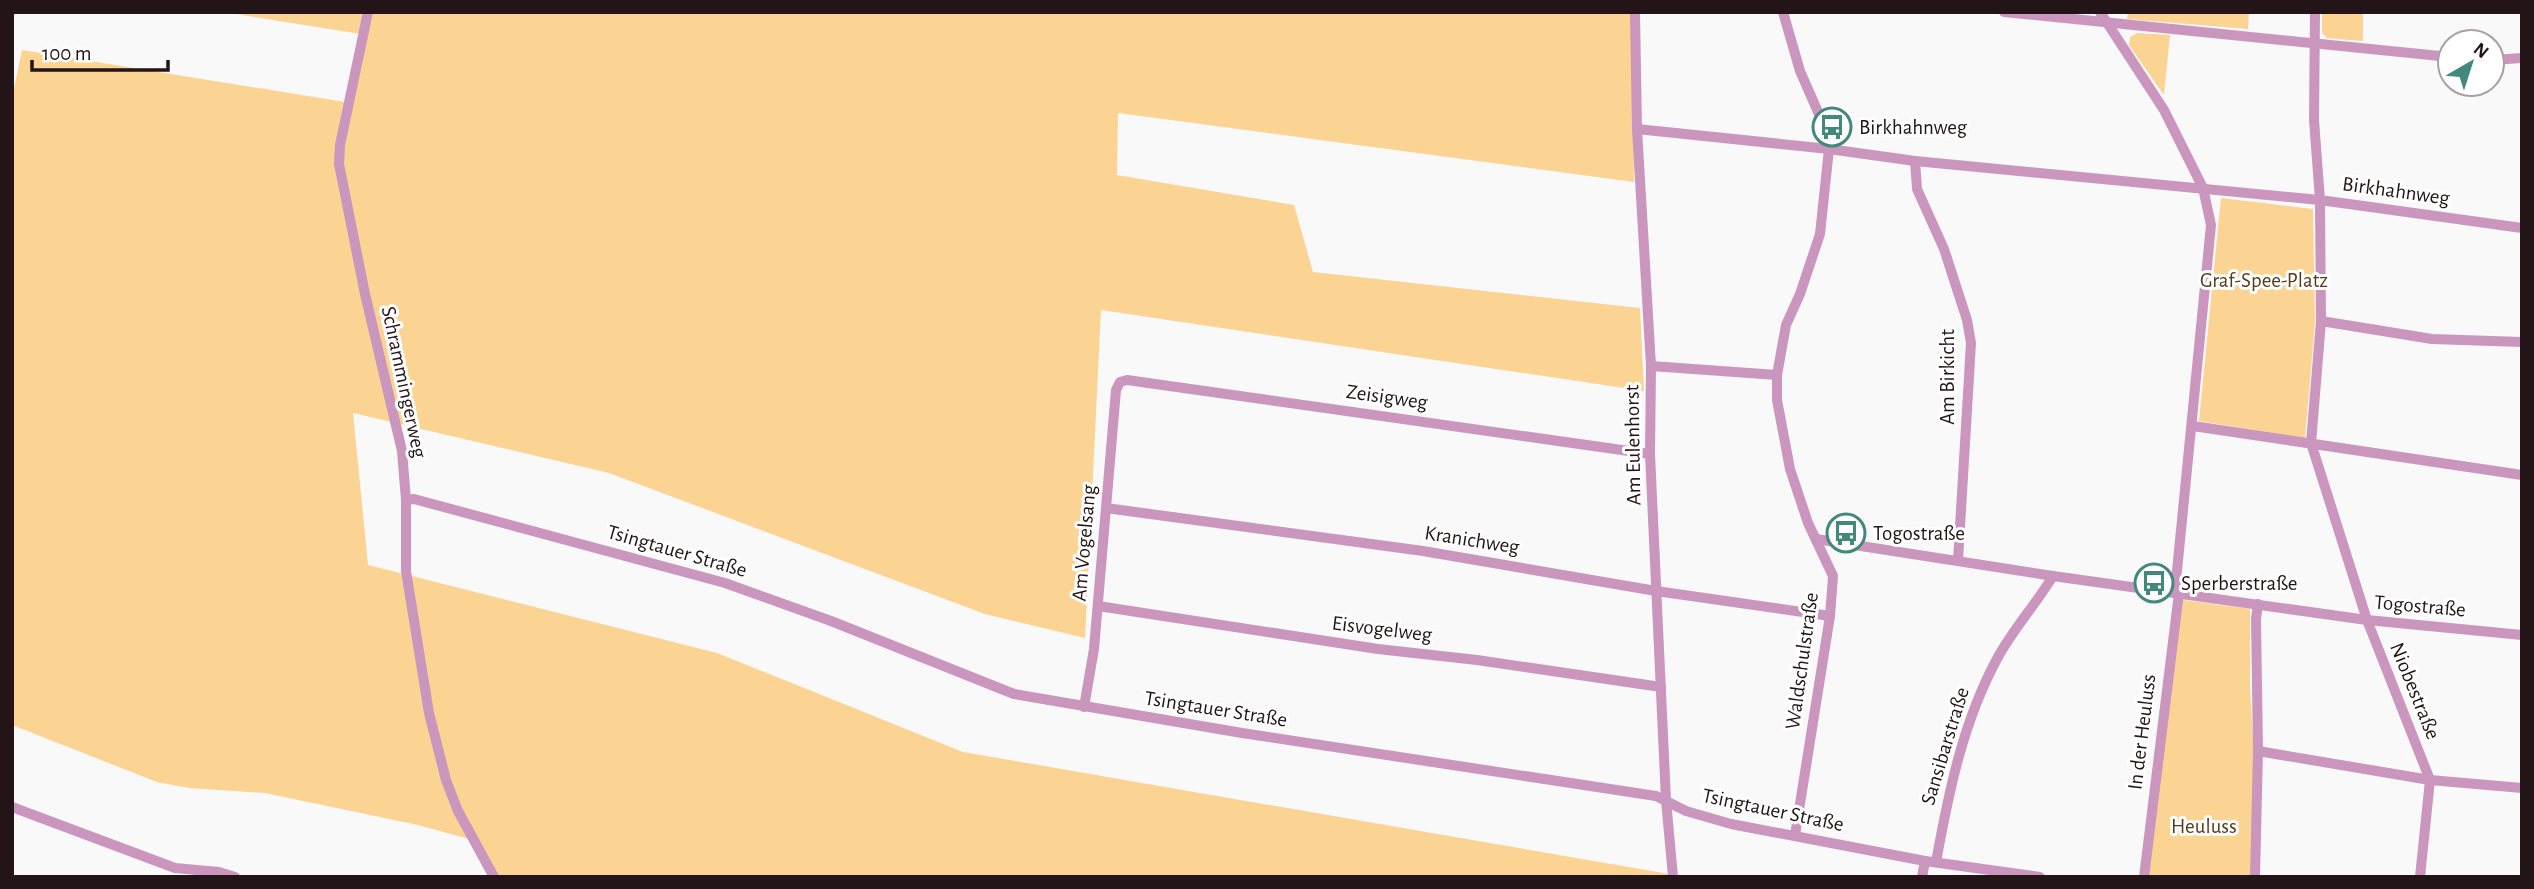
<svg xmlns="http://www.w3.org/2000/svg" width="2534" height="889" font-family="'Alegreya Sans',sans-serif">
	<rect width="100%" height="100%" fill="#f9f9f9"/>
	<g fill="#fbd393">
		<polygon points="223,12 1633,12 1634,182 1118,113 1117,175 1294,205 1313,272 1640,308 1644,391 1101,310 1085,638 985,614 609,473 353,413 368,565 717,653 963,752 1669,874 1669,877 499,877 480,842 418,825 265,793 189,788 157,782 12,725 12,98 22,50 345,102 367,35"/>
		<polygon points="2128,12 2249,12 2248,29 2127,19"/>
		<polygon points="2322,12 2363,12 2363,41 2327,38 2322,33"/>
		<polygon points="2137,33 2170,35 2164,95 2129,45 2130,37"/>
		<polygon points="2221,198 2313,209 2315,322 2305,438 2199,421"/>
		<polygon points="2183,600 2250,609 2250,687 2254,756 2251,877 2147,877"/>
	</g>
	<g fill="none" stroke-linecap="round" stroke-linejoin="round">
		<g stroke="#ca96be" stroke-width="10">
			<polyline points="368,12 340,145 339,164 365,294 402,451 406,500 406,571 429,713 446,780 458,811 494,877"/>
			<polyline points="1635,12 1637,129 1651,366 1650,454 1666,800 1673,877"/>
			<polyline points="1783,12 1800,71 1825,128 1829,149 1820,234 1800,294 1786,325 1777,375 1777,400 1790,469 1808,523 1833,576 1830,616 1795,835"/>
			<polyline points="2004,12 2450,57"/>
			<polyline points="2100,12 2164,110 2203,188 2211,225 2176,581 2179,593 2144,877"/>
			<polyline points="2315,12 2314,120 2320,200 2321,321 2311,443 2367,620 2430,780 2420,877"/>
			<polyline points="2492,60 2522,58"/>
			<polyline points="1637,129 1829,149 1915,161 2320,200 2522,228"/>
			<polyline points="1915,161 1917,189 1944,249 1967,320 1971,343 1958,560"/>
			<polyline points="2321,321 2432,339 2522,342"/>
			<polyline points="1651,366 1777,375"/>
			<polyline points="2193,426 2522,475"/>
			<polyline points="406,500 414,499 725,583 831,621 1014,694 1242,733 1656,796 1686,811 1731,824 1925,861 2040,877"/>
			<polyline points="1106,508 1423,551 1656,591 1830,616"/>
			<polyline points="1816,539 2053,576 2367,620 2522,635"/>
			<polyline points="1098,606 1378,649 1477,660 1661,687"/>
			<polyline points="1084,707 1094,649 1116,390 1120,382 1127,380 1650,454"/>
			<polyline points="2258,751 2430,780 2522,788"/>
			<polyline points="12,807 175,868 219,872 235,877"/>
			<path d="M 1936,862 C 1949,791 1963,721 1998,657 C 2014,628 2036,604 2053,576"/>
			<polyline points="1922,877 1925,861"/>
			<polyline points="2255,877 2258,751 2256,619 2258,604"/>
		</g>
	</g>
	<defs>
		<symbol id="bus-ring" viewBox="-11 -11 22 22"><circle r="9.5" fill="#fff" stroke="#43887d" stroke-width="1.5"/><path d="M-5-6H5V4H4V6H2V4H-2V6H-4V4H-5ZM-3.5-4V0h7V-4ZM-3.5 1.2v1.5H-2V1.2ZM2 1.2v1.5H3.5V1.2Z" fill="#43887d"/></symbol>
	</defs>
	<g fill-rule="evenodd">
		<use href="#bus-ring" x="1810" y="105" width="44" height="44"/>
		<use href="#bus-ring" x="1824" y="511" width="44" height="44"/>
		<use href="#bus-ring" x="2132" y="561" width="44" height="44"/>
	</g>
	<g text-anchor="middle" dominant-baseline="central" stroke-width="6" stroke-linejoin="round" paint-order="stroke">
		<g font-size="21" fill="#231517" stroke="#fff" text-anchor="start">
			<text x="1859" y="127">Birkhahnweg</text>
			<text x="1873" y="533">Togostraße</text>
			<text x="2181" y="583">Sperberstraße</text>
		</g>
		<g font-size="21" fill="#231517" stroke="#fff">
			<text transform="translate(2396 191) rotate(8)">Birkhahnweg</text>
			<text transform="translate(1947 377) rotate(-90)">Am Birkicht</text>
			<text transform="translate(404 382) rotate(78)">Schrammingerweg</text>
			<text transform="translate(1387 397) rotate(8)">Zeisigweg</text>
			<text transform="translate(1633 445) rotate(-91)">Am Eulenhorst</text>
			<text transform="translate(1472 540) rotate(9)">Kranichweg</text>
			<text transform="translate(1084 543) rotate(-85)">Am Vogelsang</text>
			<text transform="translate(677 551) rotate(16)">Tsingtauer Straße</text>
			<text transform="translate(2420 606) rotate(5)">Togostraße</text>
			<text transform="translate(1382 629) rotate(7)">Eisvogelweg</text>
			<text transform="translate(1802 661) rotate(-82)">Waldschulstraße</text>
			<text transform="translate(2415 691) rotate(68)">Niobestraße</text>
			<text transform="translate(1216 709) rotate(9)">Tsingtauer Straße</text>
			<text transform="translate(2142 732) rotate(-83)">In der Heuluss</text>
			<text transform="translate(1945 746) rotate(-73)">Sansibarstraße</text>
			<text transform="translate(1773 810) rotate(12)">Tsingtauer Straße</text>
		</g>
		<g font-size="21" fill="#533e19" stroke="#fff">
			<text x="2264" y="280">Graf-Spee-Platz</text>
			<text x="2204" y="826">Heuluss</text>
		</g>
	</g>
	<rect width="2534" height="889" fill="none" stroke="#231517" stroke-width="28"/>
	<g transform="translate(2471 63) rotate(39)"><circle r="33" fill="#ffffff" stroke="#a7a1a2" stroke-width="2"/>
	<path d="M0-5L12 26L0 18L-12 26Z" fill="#43887d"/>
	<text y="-10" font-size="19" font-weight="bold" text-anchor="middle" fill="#231517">N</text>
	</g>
	<path d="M32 60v10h136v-10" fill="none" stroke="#231517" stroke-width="3.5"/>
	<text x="42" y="60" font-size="21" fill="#231517" stroke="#ffffff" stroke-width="5" paint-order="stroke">100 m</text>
</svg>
